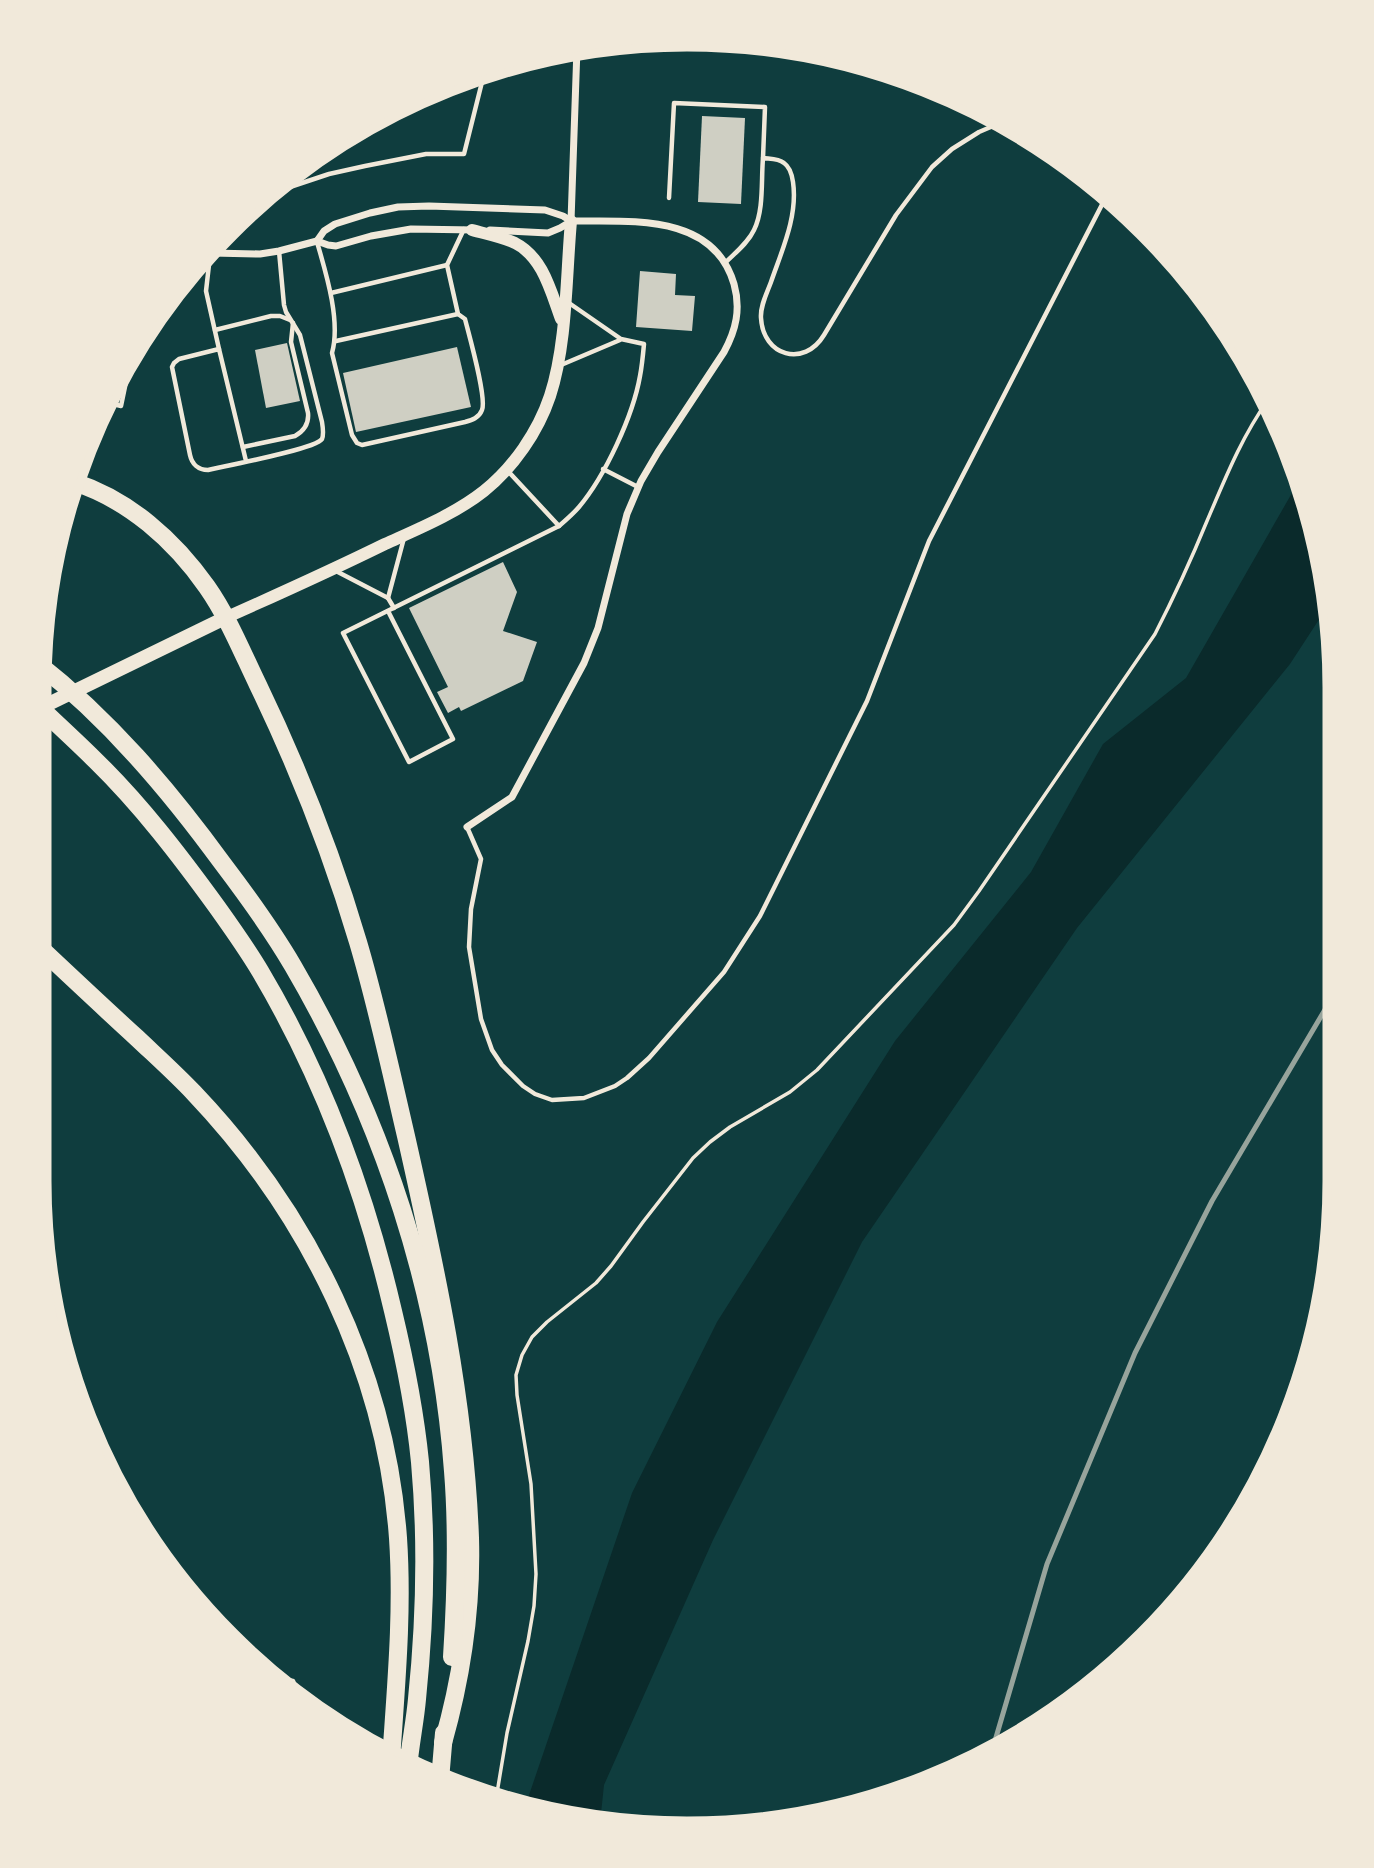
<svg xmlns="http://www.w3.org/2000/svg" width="1374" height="1868" font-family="Commissioner,sans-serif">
	<rect width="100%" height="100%" fill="#0f3d3e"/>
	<polygon fill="#0a2a2b" points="1300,479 1333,598 1290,664 1077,928 862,1242 713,1540 604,1785 600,1823 559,1820 526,1809 527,1801 632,1493 717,1322 895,1041 1031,872 1103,744 1186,678"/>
	<g fill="#cfcfc3">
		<polygon points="702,116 745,118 741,204 698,202"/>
		<polygon points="640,271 676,274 675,295 695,296 692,331 636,327"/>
		<polygon points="287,343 300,401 266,408 255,350"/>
		<polygon points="457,347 471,407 356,432 343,373"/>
		<polygon points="503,562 517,592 503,631 537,642 523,681 461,711 459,707 448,713 437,692 448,687 409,608"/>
	</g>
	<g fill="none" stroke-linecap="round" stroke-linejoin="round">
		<path stroke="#f1e9da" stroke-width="3.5" d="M 496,1799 L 507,1733 L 528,1641 L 534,1606 L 536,1574 L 531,1484 L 517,1395 L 516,1375 L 522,1355 L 532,1337 L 547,1322 L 596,1283 L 611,1266 L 643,1222 L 693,1158 L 710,1142 L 730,1127 L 790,1092 L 817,1070 L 954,925 L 979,891 L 1155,634 C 1174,597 1191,560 1207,521 C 1225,479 1241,438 1268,400"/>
		<g stroke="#f1e9da" stroke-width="4.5">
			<polyline points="266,195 329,174 365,166 426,154 464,154 485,70"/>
			<polyline points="669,198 674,103 765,107 763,158"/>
			<path d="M 317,242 C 326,273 341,321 332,353 L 352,435 L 357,443 L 362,445 L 465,422 C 472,420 479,418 482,410 C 487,398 469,335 465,319 L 458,314 L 447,265 L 464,229"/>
			<polyline points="210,256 206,291 219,349"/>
			<path d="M 725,263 C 735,253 748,243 754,230 C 764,210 761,181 763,158 C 769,159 778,158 784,163 C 790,167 792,175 793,182 C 798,216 782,250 771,282 C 767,293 760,306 761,318 C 763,356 804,368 824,335 L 896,215 L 932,167 L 952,149 L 979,132 L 1007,120"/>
			<polyline points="331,293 447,265"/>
			<polyline points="215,330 271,316 280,316 290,320"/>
			<polyline points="336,341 458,314"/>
			<polyline points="561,365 620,340"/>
			<polyline points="109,403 121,406 132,353"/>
			<path d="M 243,447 L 295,436 C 304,431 309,423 308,413 L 291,342 L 293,323"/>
			<path d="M 246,461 L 219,349 L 179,359 L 174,363 L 172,367 L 190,455 C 192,464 198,470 208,470 C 225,466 316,449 322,439 C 324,434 323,428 322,422 L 300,335 L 286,312 L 284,305 L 279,251"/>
			<polyline points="603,469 638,487"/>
			<polyline points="507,470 559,526"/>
			<polyline points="334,570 388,598 394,608"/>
			<polyline points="388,598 404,538"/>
			<path d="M 388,611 L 453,739 L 409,762 L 343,633 L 559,526 C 566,520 573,514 579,507 C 605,476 633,416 640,376 C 642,366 643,355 644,344 L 621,339 L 569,303"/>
			<polyline points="467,827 481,859 471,909 469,947 481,1019 492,1050 502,1065 523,1086 535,1094 552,1100 584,1098 615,1086 627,1078 649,1058 724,972 760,916 867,701 929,541 1109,191"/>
			<polyline points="148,1540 161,1557"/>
			<polyline points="276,1678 293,1681 297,1693"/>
		</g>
		<g stroke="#f1e9da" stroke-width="7">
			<polyline points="571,221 577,48"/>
			<polyline points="490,230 548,233 560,228 570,222"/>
			<polyline points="317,241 324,231 335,224 370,213 398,207 429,206 545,210 563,216 571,221"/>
			<polyline points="212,253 260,254 279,251 317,241 328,245 336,246 371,236 411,229 475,230"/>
			<path d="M 467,827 L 512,797 L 584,663 L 598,628 L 627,514 L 641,481 L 658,452 L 724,352 C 736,330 741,309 734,284 C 713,212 629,222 571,221"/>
		</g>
		<g stroke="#f1e9da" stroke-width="12">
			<path d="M 472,230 C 486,234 502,237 515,243 C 543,257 551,292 561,319"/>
			<path d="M 225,618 C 279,594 332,570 385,544 C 418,529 455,514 484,491 C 513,468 538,432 550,396 C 567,344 566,277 571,221"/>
		</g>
		<polyline stroke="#f1e9da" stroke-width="14" points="36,710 225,618"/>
		<g stroke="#f1e9da" stroke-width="18">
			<path d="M 74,482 C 129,500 174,540 207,587 C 228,617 242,652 258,685 C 298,768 332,854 358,942 C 377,1006 391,1072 406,1136 C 436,1269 465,1402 470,1538 C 472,1607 462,1676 443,1743"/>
			<path d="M 36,662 C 109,719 169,790 223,864 C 248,897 272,930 293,966 C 383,1120 440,1293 453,1471 C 458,1533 456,1595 452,1657"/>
			<path d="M 36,704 C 56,723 77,742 96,761 C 141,805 180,856 217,907 C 232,928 247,949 260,971 C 323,1077 365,1191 393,1311 C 405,1361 415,1411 420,1462 C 427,1540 425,1621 417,1699 C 415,1722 410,1745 408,1769"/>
			<path d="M 36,944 C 69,975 103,1007 137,1038 C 156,1056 176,1074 194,1093 C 309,1214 386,1371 398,1538 C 403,1612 396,1686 391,1760"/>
			<polyline points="440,1780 444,1733"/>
		</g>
		<polyline stroke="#97a49c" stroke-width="5" points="992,1751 1047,1564 1135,1353 1212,1201 1336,991"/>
	</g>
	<path d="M0 0H1374V1868H0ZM687 47H687A640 640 0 0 1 1327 687V1181A640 640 0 0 1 687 1821H687A640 640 0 0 1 47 1181V687A640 640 0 0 1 687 47Z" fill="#f1e9da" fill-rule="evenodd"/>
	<path fill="none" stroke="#f1e9da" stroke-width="9" d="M687 47H687A640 640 0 0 1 1327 687V1181A640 640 0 0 1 687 1821H687A640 640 0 0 1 47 1181V687A640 640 0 0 1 687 47Z"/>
</svg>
